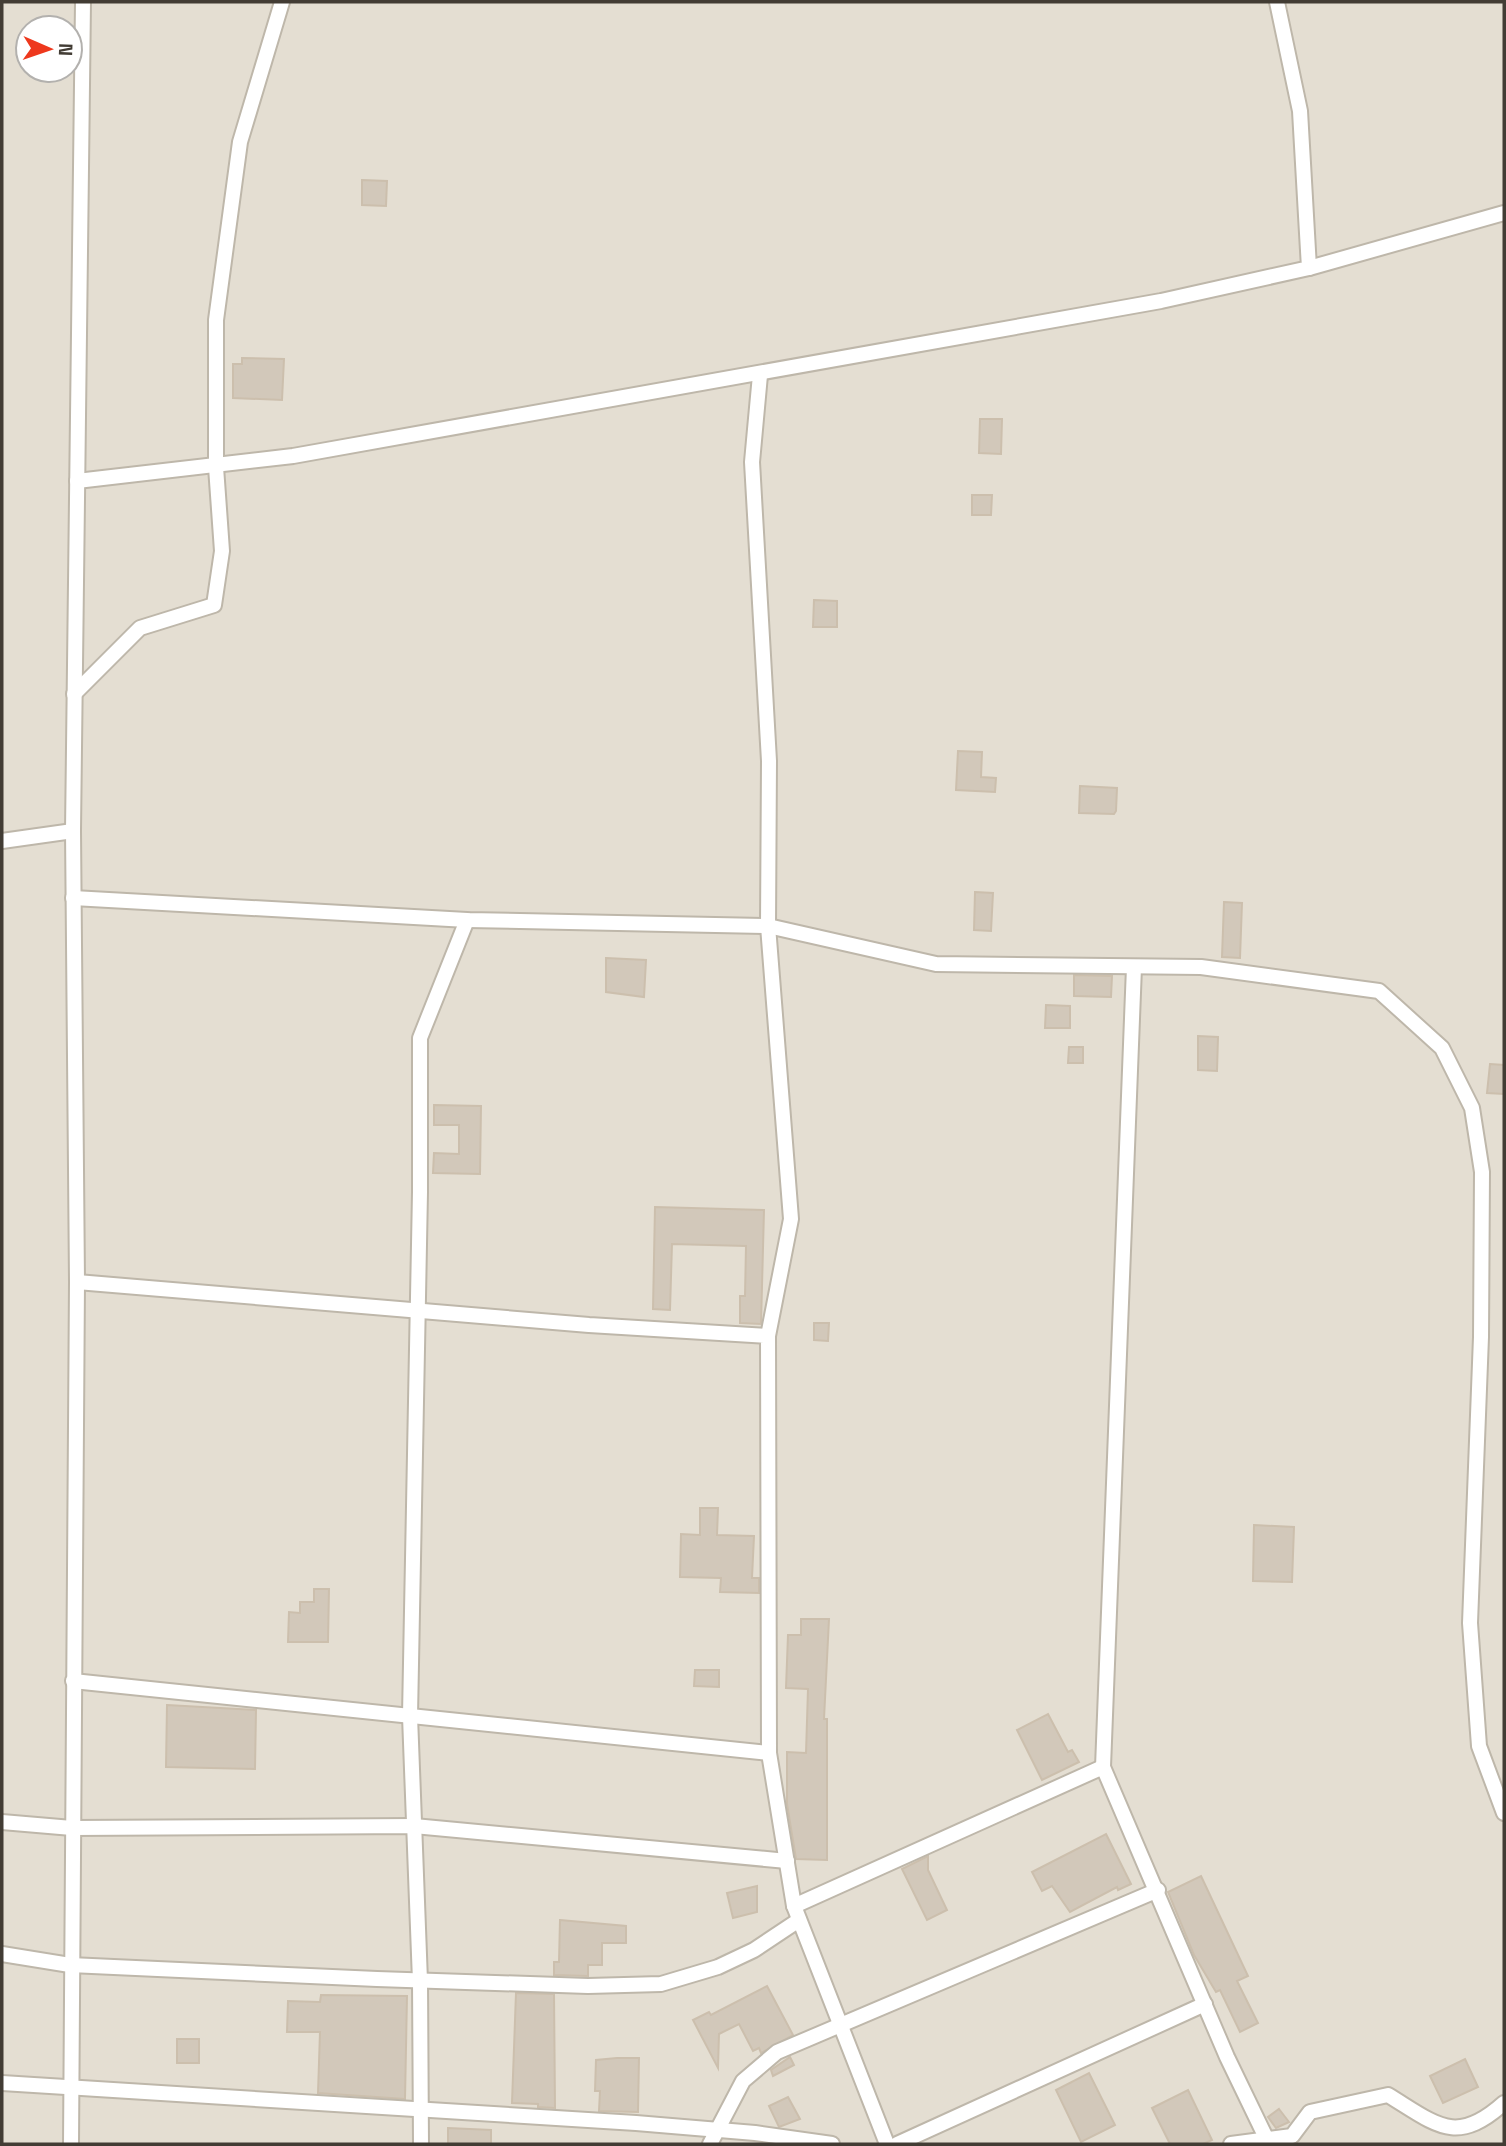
<svg xmlns="http://www.w3.org/2000/svg" width="1506" height="2146" font-family="'Space Grotesk',sans-serif">
	<rect width="100%" height="100%" fill="#f1ece3"/>
	<path fill="#e4ded2" fill-rule="evenodd" d="M 2,2 L 1504,2 L 1504,2144 L 2,2144 ZM 28,28 L 70,28 L 70,70 L 28,70 Z"/>
	<g fill="#d2c8ba" stroke="#ccbfad" stroke-width="2">
		<polygon points="362,180 387,181 386,206 362,205"/>
		<polygon points="242,358 284,359 282,400 233,398 233,364 242,364"/>
		<polygon points="980,419 1002,419 1001,454 979,453"/>
		<polygon points="972,495 992,495 991,515 972,515"/>
		<polygon points="814,600 837,601 837,627 813,627"/>
		<polygon points="958,751 982,752 981,777 996,778 995,792 956,790"/>
		<polygon points="1080,786 1117,788 1116,811 1114,814 1079,813"/>
		<polygon points="975,892 993,893 991,931 974,930"/>
		<polygon points="1224,902 1242,903 1240,958 1222,957"/>
		<polygon points="606,958 646,960 644,997 606,992"/>
		<polygon points="1074,975 1112,976 1111,997 1074,996"/>
		<polygon points="1046,1005 1070,1006 1070,1028 1045,1028"/>
		<polygon points="1198,1036 1218,1037 1217,1071 1198,1070"/>
		<polygon points="1069,1047 1083,1047 1083,1063 1068,1063"/>
		<polygon points="1490,1064 1504,1065 1504,1094 1487,1093"/>
		<polygon points="434,1105 481,1106 480,1174 433,1173 434,1153 459,1154 459,1125 434,1125"/>
		<polygon points="655,1207 764,1210 761,1324 740,1323 740,1296 745,1296 746,1246 672,1244 670,1310 653,1309"/>
		<polygon points="814,1323 829,1323 828,1341 814,1340"/>
		<polygon points="700,1508 718,1508 717,1535 754,1536 752,1578 759,1578 759,1593 720,1592 721,1578 680,1577 681,1534 700,1535"/>
		<polygon points="1254,1525 1294,1527 1292,1582 1253,1581"/>
		<polygon points="314,1589 329,1589 328,1642 288,1642 289,1612 300,1613 300,1602 314,1602"/>
		<polygon points="801,1619 829,1619 824,1719 827,1719 827,1860 796,1859 787,1804 787,1752 806,1753 808,1689 786,1688 788,1635 801,1635"/>
		<polygon points="695,1670 719,1670 719,1687 694,1686"/>
		<polygon points="167,1705 256,1710 255,1769 166,1767"/>
		<polygon points="1048,1714 1068,1752 1072,1750 1079,1762 1042,1780 1017,1730"/>
		<polygon points="1106,1834 1131,1884 1118,1890 1117,1887 1070,1912 1052,1886 1042,1891 1032,1872"/>
		<polygon points="928,1856 928,1870 947,1910 927,1920 902,1869"/>
		<polygon points="1201,1876 1248,1976 1237,1981 1258,2023 1240,2032 1220,1990 1216,1992 1194,1955 1168,1892"/>
		<polygon points="757,1886 757,1912 733,1918 727,1893"/>
		<polygon points="560,1920 626,1926 626,1943 602,1943 602,1965 588,1965 588,1976 554,1975 554,1962 559,1962"/>
		<polygon points="767,1986 793,2035 761,2053 759,2048 753,2051 739,2024 719,2034 718,2068 693,2020 709,2012 711,2015"/>
		<polygon points="516,1993 554,1994 555,2108 538,2107 538,2104 512,2103"/>
		<polygon points="321,1995 407,1996 405,2099 318,2093 320,2032 287,2032 288,2001 320,2002"/>
		<rect x="177" y="2039" width="22" height="24"/>
		<polygon points="790,2057 794,2065 773,2076 771,2070"/>
		<polygon points="617,2058 639,2058 638,2112 599,2111 600,2091 595,2091 596,2060"/>
		<polygon points="1465,2059 1478,2087 1443,2103 1430,2076"/>
		<polygon points="1089,2073 1115,2125 1081,2142 1056,2090"/>
		<polygon points="1188,2090 1212,2140 1203,2144 1170,2144 1152,2108"/>
		<polygon points="788,2097 800,2119 779,2127 769,2106"/>
		<polygon points="1279,2109 1289,2122 1276,2128 1268,2117"/>
		<polygon points="448,2128 491,2130 491,2144 448,2144"/>
	</g>
	<g fill="none" stroke-linecap="round" stroke-linejoin="round">
		<defs>
			<g id="street">
				<polyline points="1309,268 1504,213"/>
				<polyline points="760,375 752,462 769,761 768,926 791,1219 768,1336"/>
				<polyline points="77,481 293,456 1161,301 1309,268 1300,111 1277,2"/>
				<polyline points="74,694 140,628 214,605 222,551 216,467 216,320 240,142 282,2"/>
				<polyline points="2,841 73,831"/>
				<polyline points="73,898 467,920 768,926 936,964 1201,967 1379,991 1442,1048 1472,1108 1482,1172 1481,1337 1470,1623 1479,1746 1504,1813"/>
				<polyline points="73,1681 769,1753 768,1336 589,1325 77,1282"/>
				<polyline points="769,1753 794,1906 887,2144"/>
				<polyline points="1103,1767 1134,967"/>
				<polyline points="2,1822 72,1828 414,1826 787,1861"/>
				<polyline points="794,1906 1103,1767 1227,2057 1269,2144"/>
				<polyline points="2,1954 70,1965 377,1979 588,1986 661,1984 718,1967 754,1950 799,1920"/>
				<polyline points="2,2083 636,2123 755,2133 832,2144"/>
				<polyline points="71,2144 77,1282 73,831 83,2"/>
				<polyline points="421,2144 420,1981 410,1716 420,1192 420,1038 467,920"/>
				<polyline points="710,2144 743,2081 777,2052 1158,1890"/>
				<polyline points="897,2144 1205,2004"/>
				<path d="M 1231,2144 L 1292,2136 L 1310,2112 L 1388,2095 C 1437,2125 1456,2146 1504,2103"/>
			</g>
		</defs>
		<use href="#street" stroke="#beb7aa" stroke-width="18"/>
		<use href="#street" stroke="#fff" stroke-width="14"/>
	</g>
	<rect width="1506" height="2146" fill="none" stroke="#423c34" stroke-width="7"/>
	<g transform="translate(49 49) rotate(92)"><circle r="33" fill="#ffffff" stroke="#b3b1ae" stroke-width="2"/>
	<path d="M0-5L12 26L0 18L-12 26Z" fill="#ee381d"/>
	<text y="-10" font-size="19" font-weight="bold" text-anchor="middle" fill="#423c34">N</text>
	</g>
</svg>
